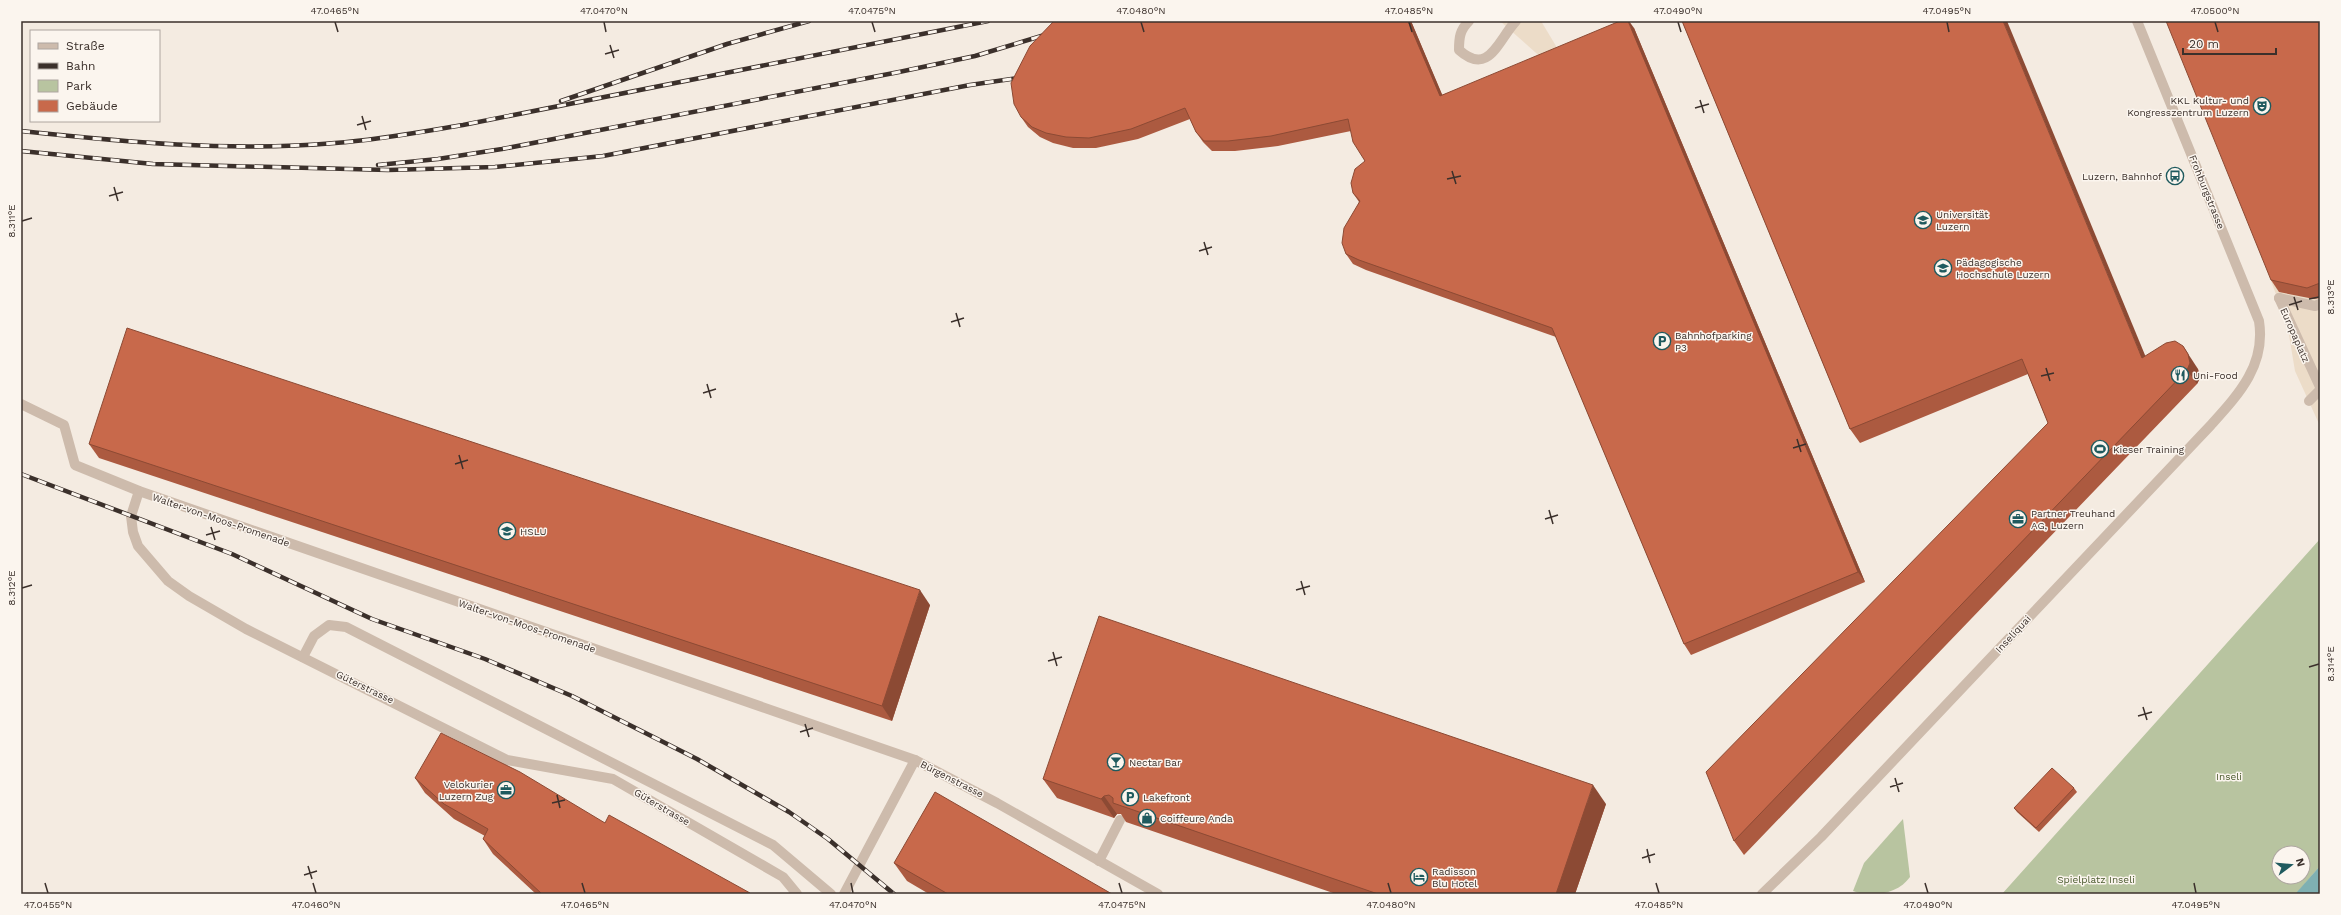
<svg xmlns="http://www.w3.org/2000/svg" width="2341" height="915" font-family="'Work Sans',sans-serif">
	<rect width="100%" height="100%" fill="#f4ebe1"/>
	<g fill="#b8c4a0" fill-rule="evenodd">
		<path d="M 2320,539 L 2320,866 L 2296,894 L 2002,894 ZM 2279,853 L 2303,853 L 2303,877 L 2279,877 Z"/>
		<path d="M 1903,819 L 1910,877 C 1898,894 1872,898 1853,891 L 1864,863 Z"/>
	</g>
	<g fill="#ecdcc8">
		<polygon points="1500,21 1541,21 1556,46 1562,66 1554,69"/>
		<polygon points="2320,191 2320,426 2295,371 2287,323 2248,221"/>
	</g>
	<polygon fill="#7fb0b2" points="2320,866 2320,894 2296,894 2297,892"/>
	<g fill="none" stroke-linecap="round" stroke-linejoin="round">
		<g stroke="#cdbbac" stroke-width="10">
			<path d="M 1469,21 C 1460,30 1459,37 1459,50 C 1489,77 1498,40 1516,21"/>
			<polyline points="21,404 64,425 75,465 139,491 915,760 997,803 1158,894"/>
			<polyline points="139,491 131,516 133,532 138,546 168,581 189,596 246,629 507,760 613,779 783,877 797,894"/>
			<polyline points="303,657 314,636 329,625 346,627 773,845 831,894"/>
			<polyline points="1099,861 1120,820"/>
		</g>
		<g stroke="#cdbbac" stroke-width="10">
			<polyline points="2279,298 2320,387"/>
			<polyline points="2279,298 2315,306 2320,304"/>
			<polyline points="2309,401 2320,390"/>
		</g>
		<g stroke="#cdbbac" stroke-width="10">
			<polyline points="844,894 915,760"/>
			<path d="M 1762,894 L 1821,837 L 2211,425 C 2239,394 2266,365 2259,321 L 2137,21"/>
		</g>
		<defs>
			<g id="rail">
				<polyline points="561,101 727,44 809,21"/>
				<path d="M 21,131 C 125,142 229,152 335,143 C 378,140 421,132 463,125 L 988,21"/>
				<polyline points="21,151 153,164 388,170 495,167 603,156 970,85 1025,77"/>
				<polyline points="378,165 438,159 502,149 899,72 975,56 1048,34"/>
				<polyline points="21,474 232,554 372,619 485,659 572,696 697,759 789,812 828,839 894,894"/>
			</g>
		</defs>
		<use href="#rail" stroke="#3b302b" stroke-width="4.5"/>
		<use href="#rail" stroke="#fbf5ee" stroke-width="3" stroke-dasharray="9" stroke-linecap="butt"/>
	</g>
	<g fill="#ac5a40">
		<polygon points="1411,21 1442,95 1634,28 1865,582 1691,655 1684,644 1556,337 1366,270 1353,264 1346,254 1359,202 1353,193 1365,161 1351,131 1278,146 1235,151 1212,151 1203,142 1196,132 1190,119 1138,139 1096,148 1073,148 1053,143 1040,137 1028,127 1021,117"/>
		<polygon points="1682,21 2145,356 2198,369 2200,378 2197,384 1744,855 1734,841 2048,423 2028,374 1860,443 1850,429"/>
		<polygon points="2320,21 2320,298 2314,299 2279,292 2271,280"/>
		<polygon points="89,444 930,605 892,721 99,458"/>
		<polygon points="415,778 605,823 751,894 536,894 493,854 483,839 485,836 454,819 425,793"/>
		<polygon points="1043,779 1606,804 1575,894 1336,894 1126,822 1121,814 1117,814 1114,818 1057,798"/>
		<polygon points="2074,788 2077,792 2039,832 2017,812 2014,808"/>
		<polygon points="894,863 1112,894 929,894 907,881"/>
	</g>
	<g fill="#8c4a34">
		<polygon points="1408,21 1411,21 1447,106 1440,96"/>
		<polygon points="1628,21 1629,21 1634,28 1865,582 1858,572"/>
		<polygon points="2003,21 2007,21 2152,372 2142,358"/>
		<polygon points="2183,346 2198,369 2200,378 2197,384 2187,370"/>
		<polygon points="920,590 930,605 892,721 882,706"/>
		<polygon points="1593,785 1606,804 1575,894 1556,894"/>
		<polygon points="1104,796 1117,814 1114,818 1101,799"/>
	</g>
	<g fill="#c8694b" stroke="#8c4a34">
		<polygon points="1054,21 1408,21 1440,96 1620,21 1628,21 1858,572 1684,644 1552,328 1359,260 1346,254 1342,243 1344,228 1360,201 1353,193 1351,183 1355,169 1365,161 1353,142 1348,119 1271,136 1228,141 1204,141 1196,132 1185,108 1131,129 1089,138 1066,137 1046,133 1032,127 1021,117 1014,104 1011,83 1030,46"/>
		<polygon points="1682,21 2003,21 2142,358 2166,343 2175,341 2183,346 2188,354 2190,363 2187,370 1734,841 1706,772 2048,423 2022,359 1850,429"/>
		<polygon points="2166,21 2320,21 2320,283 2307,288 2271,280"/>
		<polygon points="127,328 920,590 882,706 89,444"/>
		<polygon points="1099,616 1593,785 1556,894 1378,894 1113,803 1113,798 1109,795 1104,796 1101,799 1043,779"/>
		<polygon points="441,733 520,772 605,823 609,815 750,893 750,894 542,894 483,839 488,829 444,804 415,778"/>
		<polygon points="2052,768 2074,788 2036,828 2014,808"/>
		<polygon points="935,792 1112,894 948,894 894,863"/>
	</g>
	<path fill="none" stroke="#3b302b" stroke-width="1.5" d="M 335,22 L 338,32M 604,22 L 606,32M 872,22 L 875,32M 1141,22 L 1144,32M 1409,22 L 1412,32M 1678,22 L 1681,32M 1947,22 L 1949,32M 2215,22 L 2218,32M 610,45 L 614,58M 605,54 L 619,50M 1700,100 L 1704,113M 1695,108 L 1709,104M 362,116 L 366,130M 357,125 L 371,121M 1452,171 L 1456,184M 1447,179 L 1461,176M 114,187 L 118,201M 109,196 L 123,192M 22,221 L 32,218M 1204,242 L 1208,255M 1199,251 L 1212,247M 2294,297 L 2298,310M 2309,299 L 2319,297M 2289,305 L 2302,301M 956,313 L 960,327M 951,322 L 964,318M 2046,368 L 2050,381M 2041,376 L 2054,373M 707,384 L 711,398M 703,393 L 716,389M 1797,439 L 1801,452M 1793,448 L 1806,444M 459,455 L 463,469M 455,464 L 468,460M 1549,510 L 1553,524M 1545,519 L 1558,515M 211,527 L 215,540M 206,535 L 220,531M 1301,581 L 1305,595M 22,588 L 32,585M 1296,590 L 1310,586M 1053,652 L 1057,666M 1048,661 L 1062,657M 2309,667 L 2319,664M 2143,707 L 2147,720M 2138,716 L 2152,712M 805,724 L 809,737M 800,732 L 813,728M 1895,778 L 1899,792M 1890,787 L 1903,783M 557,795 L 560,808M 552,803 L 565,800M 1647,849 L 1650,863M 1642,858 L 1655,854M 308,866 L 312,879M 304,875 L 317,871M 45,883 L 48,893M 313,883 L 316,893M 582,883 L 585,893M 851,883 L 853,893M 1119,883 L 1122,893M 1388,883 L 1391,893M 1656,883 L 1659,893M 1925,883 L 1928,893M 2194,883 L 2196,893"/>
	<defs>
		<symbol id="theatre-ring" viewBox="-11 -11 22 22"><circle r="9.5" fill="#fbf5ee" stroke="#1f5a5e" stroke-width="1.5"/><path d="M-5-5.5Q0-4 5-5.5V0Q5 5 0 6Q-5 5-5 0ZM-3.3-2.5H-1v1.5H-3.3ZM1-2.5H3.3v1.5H1ZM-2.8 1Q0 5.5 2.8 1Z" fill="#1f5a5e"/></symbol>
		<symbol id="bus-ring" viewBox="-11 -11 22 22"><circle r="9.5" fill="#fbf5ee" stroke="#1f5a5e" stroke-width="1.5"/><path d="M-5-6H5V4H4V6H2V4H-2V6H-4V4H-5ZM-3.5-4V0h7V-4ZM-3.5 1.2v1.5H-2V1.2ZM2 1.2v1.5H3.5V1.2Z" fill="#1f5a5e"/></symbol>
		<symbol id="university-ring" viewBox="-11 -11 22 22"><circle r="9.5" fill="#fbf5ee" stroke="#1f5a5e" stroke-width="1.5"/><path d="M0-5L7-2L0 1L-7-2ZM-4 1L0 2.5L4 1V4Q0 6-4 4Z" fill="#1f5a5e"/></symbol>
		<symbol id="parking-ring" viewBox="-11 -11 22 22"><circle r="9.5" fill="#fbf5ee" stroke="#1f5a5e" stroke-width="1.5"/><path d="M-3.5-5.5H1a3.5 3.5 0 0 1 0 7H-1V5.5H-3.5ZM-1-3.4V-.6H.8a1.4 1.4 0 0 0 0-2.8Z" fill="#1f5a5e"/></symbol>
		<symbol id="restaurant-ring" viewBox="-11 -11 22 22"><circle r="9.5" fill="#fbf5ee" stroke="#1f5a5e" stroke-width="1.5"/><path d="M-5-6h1v4h1v-4h1v4h1v-4h1v5L-1.5 .5V6h-2V.5L-5-1ZM5-6V6H3V1.5H1.5Q1.5-4 5-6Z" fill="#1f5a5e"/></symbol>
		<symbol id="stadium-ring" viewBox="-11 -11 22 22"><circle r="9.5" fill="#fbf5ee" stroke="#1f5a5e" stroke-width="1.5"/><path d="M0-5a6.5 5 0 1 0 0 10a6.5 5 0 1 0 0-10ZM-3.5-1.8h7v3.6h-7Z" fill="#1f5a5e"/></symbol>
		<symbol id="office-ring" viewBox="-11 -11 22 22"><circle r="9.5" fill="#fbf5ee" stroke="#1f5a5e" stroke-width="1.5"/><path d="M-6-3h4V-5.5h4V-3h4V5H-6ZM-1-4.5V-3h2v-1.5ZM-6 0V1H6V0Z" fill="#1f5a5e"/></symbol>
		<symbol id="bar-ring" viewBox="-11 -11 22 22"><circle r="9.5" fill="#fbf5ee" stroke="#1f5a5e" stroke-width="1.5"/><path d="M-6-5H6L.8 .8V4.5H3.5V6h-7V4.5H-.8V.8Z" fill="#1f5a5e"/></symbol>
		<symbol id="shop-ring" viewBox="-11 -11 22 22"><circle r="9.5" fill="#fbf5ee" stroke="#1f5a5e" stroke-width="1.5"/><path d="M-5-2.5h2.3a2.7 3.5 0 0 1 5.4 0H5L5.5 6h-11ZM-1.5-2.5h3a1.5 2.3 0 0 0-3 0Z" fill="#1f5a5e"/></symbol>
		<symbol id="hotel-ring" viewBox="-11 -11 22 22"><circle r="9.5" fill="#fbf5ee" stroke="#1f5a5e" stroke-width="1.5"/><path d="M-6-4.5h1.5V1H6V5H4.5V3h-9V5H-6ZM-4 0a1.8 1.8 0 1 1 3.6 0ZM.5 0V-2.5h3Q6-2.5 6 0Z" fill="#1f5a5e"/></symbol>
	</defs>
	<g fill-rule="evenodd">
		<use href="#theatre-ring" x="2252" y="96" width="20" height="20"/>
		<use href="#bus-ring" x="2165" y="166" width="20" height="20"/>
		<use href="#university-ring" x="1913" y="210" width="20" height="20"/>
		<use href="#university-ring" x="1933" y="258" width="20" height="20"/>
		<use href="#parking-ring" x="1652" y="331" width="20" height="20"/>
		<use href="#restaurant-ring" x="2170" y="365" width="20" height="20"/>
		<use href="#stadium-ring" x="2090" y="439" width="20" height="20"/>
		<use href="#office-ring" x="2008" y="509" width="20" height="20"/>
		<use href="#university-ring" x="497" y="521" width="20" height="20"/>
		<use href="#bar-ring" x="1106" y="752" width="20" height="20"/>
		<use href="#office-ring" x="496" y="780" width="20" height="20"/>
		<use href="#parking-ring" x="1120" y="787" width="20" height="20"/>
		<use href="#shop-ring" x="1137" y="808" width="20" height="20"/>
		<use href="#hotel-ring" x="1409" y="867" width="20" height="20"/>
	</g>
	<g text-anchor="middle" dominant-baseline="central" stroke-width="3" stroke-linejoin="round" paint-order="stroke">
		<g font-size="10" fill="#3b302b" stroke="#fbf5ee" text-anchor="start">
			<text x="2249" y="100" text-anchor="end">KKL Kultur- und<tspan x="2249" dy="12">Kongresszentrum Luzern</tspan></text>
			<text x="2162" y="176" text-anchor="end">Luzern, Bahnhof</text>
			<text x="1936" y="214">Universität<tspan x="1936" dy="12">Luzern</tspan></text>
			<text x="1956" y="262">Pädagogische<tspan x="1956" dy="12">Hochschule Luzern</tspan></text>
			<text x="1675" y="335">Bahnhofparking<tspan x="1675" dy="12">P3</tspan></text>
			<text x="2193" y="375">Uni-Food</text>
			<text x="2113" y="449">Kieser Training</text>
			<text x="2031" y="513">Partner Treuhand<tspan x="2031" dy="12">AG, Luzern</tspan></text>
			<text x="520" y="531">HSLU</text>
			<text x="1129" y="762">Nectar Bar</text>
			<text x="493" y="784" text-anchor="end">Velokurier<tspan x="493" dy="12">Luzern Zug</tspan></text>
			<text x="1143" y="797">Lakefront</text>
			<text x="1160" y="818">Coiffeure Anda</text>
			<text x="1432" y="871">Radisson<tspan x="1432" dy="12">Blu Hotel</tspan></text>
		</g>
		<g font-size="10" fill="#3b302b" stroke="#fbf5ee">
			<text transform="translate(2207 192) rotate(68)">Frohburgstrasse</text>
			<text transform="translate(2295 335) rotate(66)">Europaplatz</text>
			<text transform="translate(221 520) rotate(19)">Walter-von-Moos-Promenade</text>
			<text transform="translate(527 626) rotate(19)">Walter-von-Moos-Promenade</text>
			<text transform="translate(2013 634) rotate(-47)">Inseliquai</text>
			<text transform="translate(365 687) rotate(26)">Güterstrasse</text>
			<text transform="translate(952 779) rotate(27)">Bürgenstrasse</text>
			<text transform="translate(662 807) rotate(30)">Güterstrasse</text>
		</g>
		<g font-size="10" fill="#4a5a2e" stroke="#fbf5ee">
			<text x="2229" y="776">Inseli</text>
			<text x="2096" y="879">Spielplatz Inseli</text>
		</g>
	</g>
	<rect width="2341" height="915" fill="none" stroke="#fbf5ee" stroke-width="44"/>
	<rect x="30" y="30" width="130" height="92" fill="#fbf5ee" stroke="#aea6a0"/>
	<rect x="38" y="43" width="20" height="6" fill="#cdbbac" stroke="#aea6a0"/>
	<text x="66" y="50" font-size="12" fill="#3b302b">Straße</text>
	<rect x="38" y="63" width="20" height="6" fill="#3b302b" stroke="#aea6a0"/>
	<text x="66" y="70" font-size="12" fill="#3b302b">Bahn</text>
	<rect x="38" y="80" width="20" height="12" fill="#b8c4a0" stroke="#aea6a0"/>
	<text x="66" y="90" font-size="12" fill="#3b302b">Park</text>
	<rect x="38" y="100" width="20" height="12" fill="#c8694b" stroke="#aea6a0"/>
	<text x="66" y="110" font-size="12" fill="#3b302b">Gebäude</text>
	<g transform="translate(2291 865) rotate(74)"><circle r="19" fill="#fbf5ee" stroke="#aea6a0"/>
	<path d="M0-3L7 15L0 10L-7 15Z" fill="#1f5a5e"/>
	<text y="-6" font-size="11" font-weight="bold" text-anchor="middle" fill="#3b302b">N</text>
	</g>
	<path d="M2183 48v6h93v-6" fill="none" stroke="#3b302b" stroke-width="2"/>
	<text x="2189" y="48" font-size="12" fill="#3b302b" stroke="#fbf5ee" stroke-width="3" paint-order="stroke">20 m</text>
	<rect x="22" y="22" width="2297" height="871" fill="none" stroke="#3b302b" stroke-width="1.5"/>
	<g font-size="10" text-anchor="middle" fill="#3b302b">
		<text x="335" y="14">47.0465°N</text>
		<text x="604" y="14">47.0470°N</text>
		<text x="872" y="14">47.0475°N</text>
		<text x="1141" y="14">47.0480°N</text>
		<text x="1409" y="14">47.0485°N</text>
		<text x="1678" y="14">47.0490°N</text>
		<text x="1947" y="14">47.0495°N</text>
		<text x="2215" y="14">47.0500°N</text>
		<text transform="translate(11 221) rotate(-90)" y="4">8.311°E</text>
		<text transform="translate(2330 297) rotate(-90)" y="4">8.313°E</text>
		<text transform="translate(11 588) rotate(-90)" y="4">8.312°E</text>
		<text transform="translate(2330 664) rotate(-90)" y="4">8.314°E</text>
		<text x="48" y="908">47.0455°N</text>
		<text x="316" y="908">47.0460°N</text>
		<text x="585" y="908">47.0465°N</text>
		<text x="853" y="908">47.0470°N</text>
		<text x="1122" y="908">47.0475°N</text>
		<text x="1391" y="908">47.0480°N</text>
		<text x="1659" y="908">47.0485°N</text>
		<text x="1928" y="908">47.0490°N</text>
		<text x="2196" y="908">47.0495°N</text>
	</g>
</svg>
